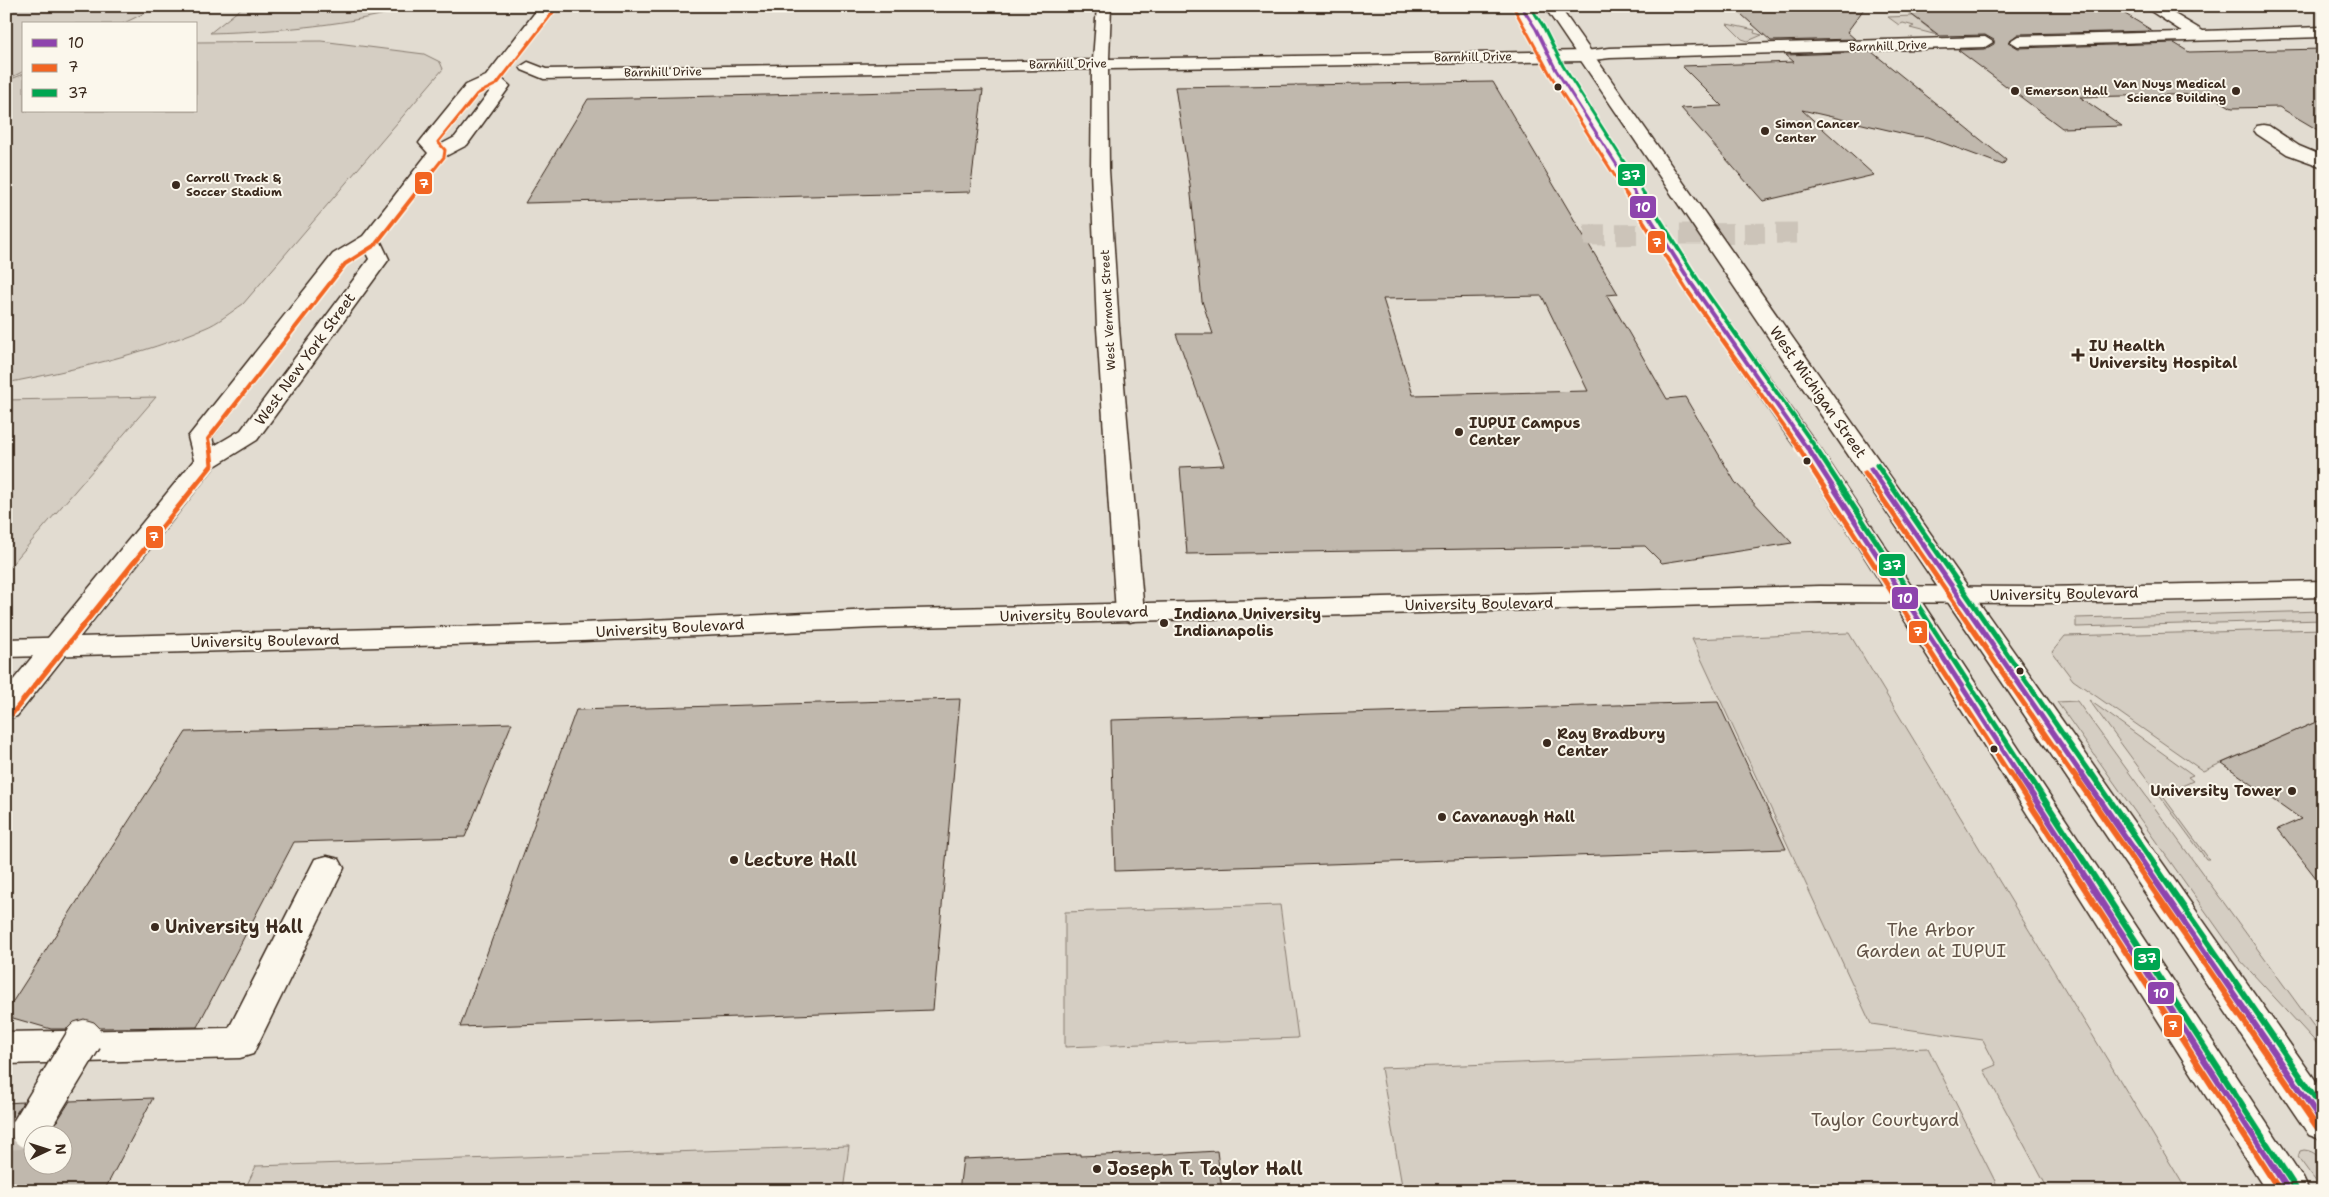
<svg xmlns="http://www.w3.org/2000/svg" width="2329" height="1197" font-family="'Shantell Sans',sans-serif">
	<rect width="100%" height="100%" fill="#f0ebe0"/>
	<filter id="ink" filterUnits="userSpaceOnUse"><feTurbulence type="fractalNoise" baseFrequency=".02" numOctaves="2"/><feDisplacementMap in="SourceGraphic" scale="10" xChannelSelector="R" yChannelSelector="G"/><feConvolveMatrix kernelMatrix="1 2 1 2 8 2 1 2 1" color-interpolation-filters="sRGB"/></filter>
	<g filter="url(#ink)">
		<path fill="#e2dcd1" fill-rule="evenodd" d="M 6,6 L 2323,6 L 2323,1191 L 6,1191 ZM 24,24 L 196,24 L 196,111 L 24,111 ZM 32,1134 L 62,1134 L 62,1164 L 32,1164 Z"/>
		<g fill="#d5cec3" stroke="#887c70">
			<polygon points="6,6 159,6 122,24 24,24 24,71 6,80"/>
			<path d="M 244,6 L 417,6 C 349,25 280,31 210,33 Z"/>
			<polygon points="1913,16 1937,35 1910,28 1914,26 1903,23 1899,25 1888,17"/>
			<polygon points="1727,24 1755,30 1754,33 1762,35 1748,41 1742,39"/>
			<path d="M 321,41 L 424,54 L 440,62 L 443,69 L 243,304 C 231,312 218,323 205,328 C 141,355 73,370 6,383 L 6,81 L 24,74 L 24,111 L 196,111 L 196,42 Z"/>
			<polygon points="156,397 6,571 6,400"/>
			<polygon points="2323,611 2323,620 2076,627 2076,618"/>
			<polygon points="2323,629 2323,719 2203,771 2073,680 2052,652 2065,636"/>
			<polygon points="1849,633 2187,1191 2049,1191 1984,1070 1996,1065 1983,1040 1871,1024 1692,639"/>
			<polygon points="2089,700 2193,775 2188,777 2193,781 2162,795 2209,859 2206,859"/>
			<polygon points="2077,701 2323,1039 2323,1050 2240,960 2057,702"/>
			<polygon points="1280,905 1298,1038 1065,1047 1065,912"/>
			<polygon points="1928,1048 2000,1191 1403,1191 1381,1068"/>
			<polygon points="849,1146 843,1191 244,1191 256,1166"/>
			<path d="M 2304,1150 C 2326,1152 2323,1175 2323,1191 L 2298,1157 L 2300,1151 Z"/>
		</g>
		<g fill="#c0b8ad" stroke="#3b2a1e" fill-rule="evenodd">
			<polygon points="1732,6 1866,6 1847,32 1855,39 1771,41"/>
			<polygon points="1900,6 2112,6 2153,31 2018,34 2008,42 2018,48 2174,43 2189,52 2323,49 2323,133 2279,107 2232,108 2209,94 2080,97 2122,126 2062,128 1958,50 1985,49 1994,44 1994,40 1985,35 1940,36"/>
			<polygon points="1872,52 2006,160 2003,165 1927,137 1914,136 1802,110 1874,175 1763,201 1681,108 1722,106 1682,66 1794,62 1786,55"/>
			<path d="M 1493,82 L 1618,294 L 1607,295 L 1667,399 L 1685,397 L 1735,482 L 1792,543 L 1662,563 L 1645,546 L 1187,554 L 1180,467 L 1224,465 L 1176,334 L 1213,334 L 1202,301 L 1190,185 L 1175,87 ZM 1542,296 L 1588,391 L 1413,395 L 1383,299 Z"/>
			<polygon points="983,90 970,192 525,203 588,99"/>
			<polygon points="960,699 933,1010 460,1027 576,710"/>
			<polygon points="1718,702 1786,849 1115,871 1111,720"/>
			<polygon points="2323,719 2323,887 2278,829 2301,819 2222,763"/>
			<polygon points="512,723 465,837 294,842 197,1027 100,1028 94,1022 84,1019 74,1022 67,1029 51,1029 6,1016 6,1012 186,732"/>
			<polygon points="153,1098 104,1191 6,1191 6,1103 23,1102 12,1120 9,1130 12,1139 18,1147 32,1149 32,1164 62,1164 62,1134 49,1134 70,1101"/>
			<polygon points="1217,1151 1222,1191 959,1191 963,1159 1080,1154 1080,1156 1150,1153 1150,1155"/>
		</g>
		<g fill="none" stroke-linecap="round" stroke-linejoin="round">
			<polyline stroke="#ccc4b9" stroke-width="21" stroke-dasharray="21 11" stroke-linecap="butt" points="1584,235 1799,233"/>
			<polyline stroke="#ccc4b9" stroke-width="36" stroke-dasharray="36 18" stroke-linecap="butt" points="6,1132 29,1130"/>
			<defs>
				<g id="pedestrian">
					<polygon points="2143,6 2161,6 2203,31 2323,27 2323,37 2018,46 2010,41 2018,36 2183,32"/>
					<polygon points="1108,322 1116,323 1119,328 1144,613 1140,619 1130,622 1120,619 1116,613 1097,328 1100,323"/>
				</g>
				<g id="minor">
					<polygon points="1097,6 1111,6 1109,59 1585,51 1610,48 1985,37 1993,42 1985,47 1610,58 1585,61 1108,69 1109,170 1119,328 1116,333 1108,334 1100,333 1097,328 1091,170 1092,69 544,79 522,70 520,67 528,62 546,69 1093,60"/>
					<polygon points="2263,125 2269,126 2299,146 2323,156 2323,167 2287,154 2257,134 2254,130 2257,126"/>
					<polygon points="327,856 339,859 344,868 253,1054 240,1058 6,1064 6,1032 229,1028 315,859"/>
				</g>
				<polygon id="tertiary" points="2323,581 2323,597 2046,603 1820,602 875,628 559,642 6,657 6,639 559,624 875,610 1820,586 2046,587"/>
				<g id="secondary">
					<path d="M 540,6 L 555,6 L 501,78 L 510,86 L 467,145 L 444,157 L 380,240 L 389,259 L 257,440 L 215,466 L 17,716 L 6,719 L 6,689 L 194,460 L 188,437 L 192,432 L 333,254 L 363,236 L 428,153 L 419,143 L 422,139 L 466,85 L 486,76 ZM 491,86 L 493,87 L 455,137 L 440,145 L 438,143 L 478,91 ZM 365,251 L 369,259 L 241,430 L 214,446 L 212,437 L 347,262 Z"/>
					<polygon points="1514,6 1528,6 1544,29 1564,70 1702,284 1821,450 2303,1178 2309,1191 2266,1191 1797,450 1683,286 1548,70 1528,29"/>
					<polygon points="1544,6 1559,6 2323,1091 2323,1140 2309,1135"/>
				</g>
			</defs>
			<use href="#pedestrian" stroke="#3b2a1e" stroke-width="3"/>
			<use href="#minor" stroke="#3b2a1e" stroke-width="3"/>
			<use href="#tertiary" stroke="#3b2a1e" stroke-width="3"/>
			<use href="#secondary" stroke="#3b2a1e" stroke-width="3"/>
			<use href="#pedestrian" fill="#fbf7ec" fill-rule="evenodd"/>
			<use href="#minor" fill="#fbf7ec" fill-rule="evenodd"/>
			<use href="#tertiary" fill="#fbf7ec" fill-rule="evenodd"/>
			<use href="#secondary" fill="#fbf7ec" fill-rule="evenodd"/>
			<defs>
				<polyline id="pedestrian-bridge" points="29,1130 84,1039"/>
			</defs>
			<use href="#pedestrian-bridge" stroke="#3b2a1e" stroke-width="39" stroke-linecap="butt"/>
			<use href="#pedestrian-bridge" stroke="#fbf7ec" stroke-width="36"/>
			<defs>
				<polyline id="bus-1-far3" points="1521,6 1536,29 1556,70 1636,195"/>
				<polyline id="bus-1-far2" points="1635,194 1693,286 1807,448"/>
				<g id="bus-1-far1">
					<polyline points="1807,447 2019,775"/>
					<polyline points="1871,469 2082,775"/>
				</g>
				<g id="bus-1">
					<polyline points="2018,773 2289,1191"/>
					<polyline points="2081,773 2323,1123"/>
				</g>
				<g id="bus-2-far3">
					<polyline points="1515,10 1550,74 1627,195"/>
					<polyline points="414,195 444,157 445,150 438,142 477,94 497,84 554,11"/>
				</g>
				<g id="bus-2-far2">
					<polyline points="1626,194 1687,290 1799,448"/>
					<polyline points="210,448 208,439 345,264 375,245 415,194"/>
				</g>
				<g id="bus-2-far1">
					<polyline points="1798,447 2010,775"/>
					<polyline points="1865,473 2073,775"/>
					<polyline points="12,714 212,465 210,447"/>
				</g>
				<g id="bus-2">
					<polyline points="2010,773 2280,1191"/>
					<polyline points="2073,773 2317,1127"/>
				</g>
				<polyline id="bus-3-far3" points="1530,6 1543,26 1563,66 1645,195"/>
				<polyline id="bus-3-far2" points="1644,194 1699,282 1816,448"/>
				<g id="bus-3-far1">
					<polyline points="1815,447 2028,775"/>
					<polyline points="1877,465 2091,775"/>
				</g>
				<g id="bus-3">
					<polyline points="2027,773 2295,1187"/>
					<polyline points="2091,773 2323,1109"/>
				</g>
			</defs>
			<use href="#bus-1-far3" stroke="#fbf7ec" stroke-width="5.5"/>
			<use href="#bus-1-far2" stroke="#fbf7ec" stroke-width="7"/>
			<use href="#bus-1-far1" stroke="#fbf7ec" stroke-width="9"/>
			<use href="#bus-1" stroke="#fbf7ec" stroke-width="10"/>
			<use href="#bus-2-far3" stroke="#fbf7ec" stroke-width="5.5"/>
			<use href="#bus-2-far2" stroke="#fbf7ec" stroke-width="7"/>
			<use href="#bus-2-far1" stroke="#fbf7ec" stroke-width="9"/>
			<use href="#bus-2" stroke="#fbf7ec" stroke-width="10"/>
			<use href="#bus-3-far3" stroke="#fbf7ec" stroke-width="5.5"/>
			<use href="#bus-3-far2" stroke="#fbf7ec" stroke-width="7"/>
			<use href="#bus-3-far1" stroke="#fbf7ec" stroke-width="9"/>
			<use href="#bus-3" stroke="#fbf7ec" stroke-width="10"/>
			<use href="#bus-1-far3" stroke="#8e44ad" stroke-width="3"/>
			<use href="#bus-1-far2" stroke="#8e44ad" stroke-width="4"/>
			<use href="#bus-1-far1" stroke="#8e44ad" stroke-width="5"/>
			<use href="#bus-1" stroke="#8e44ad" stroke-width="6"/>
			<use href="#bus-2-far3" stroke="#f26522" stroke-width="3"/>
			<use href="#bus-2-far2" stroke="#f26522" stroke-width="4"/>
			<use href="#bus-2-far1" stroke="#f26522" stroke-width="5"/>
			<use href="#bus-2" stroke="#f26522" stroke-width="6"/>
			<use href="#bus-3-far3" stroke="#00a651" stroke-width="3"/>
			<use href="#bus-3-far2" stroke="#00a651" stroke-width="4"/>
			<use href="#bus-3-far1" stroke="#00a651" stroke-width="5"/>
			<use href="#bus-3" stroke="#00a651" stroke-width="6"/>
		</g>
	</g>
	<g fill="#3b2a1e" stroke="#fbf7ec" stroke-width="2">
		<circle cx="1558" cy="87" r="4.5"/>
		<circle cx="2015" cy="91" r="5"/>
		<circle cx="2236" cy="91" r="5"/>
		<circle cx="1765" cy="131" r="5"/>
		<circle cx="176" cy="185" r="5"/>
		<path d="M2075.5 347.5h5v5h5v5h-5v5h-5v-5h-5v-5h5z"/>
		<circle cx="1459" cy="432" r="5"/>
		<circle cx="1807" cy="461" r="4.5"/>
		<circle cx="1164" cy="623" r="5"/>
		<circle cx="2020" cy="671" r="4.5"/>
		<circle cx="1547" cy="743" r="5"/>
		<circle cx="1994" cy="749" r="4.5"/>
		<circle cx="2292" cy="791" r="5"/>
		<circle cx="1442" cy="817" r="5"/>
		<circle cx="734" cy="860" r="5"/>
		<circle cx="155" cy="927" r="5"/>
		<circle cx="1097" cy="1169" r="5"/>
	</g>
	<g text-anchor="middle" dominant-baseline="central" stroke-width="4" stroke-linejoin="round" paint-order="stroke">
		<g font-size="12" fill="#3b2a1e" stroke="#fbf7ec">
			<text transform="translate(1888 46) rotate(-2)">Barnhill Drive</text>
			<text transform="translate(1473 57) rotate(-1)">Barnhill Drive</text>
			<text transform="translate(1068 64) rotate(-1)">Barnhill Drive</text>
			<text transform="translate(663 72) rotate(-1)">Barnhill Drive</text>
			<text transform="translate(1108 310) rotate(-93)">West Vermont Street</text>
		</g>
		<g font-size="12" font-weight="bold" fill="#3b2a1e" stroke="#fbf7ec" text-anchor="start">
			<text x="2226" y="84" text-anchor="end">Van Nuys Medical<tspan x="2226" dy="14">Science Building</tspan></text>
			<text x="2025" y="91">Emerson Hall</text>
			<text x="1775" y="124">Simon Cancer<tspan x="1775" dy="14">Center</tspan></text>
			<text x="186" y="178">Carroll Track &amp;<tspan x="186" dy="14">Soccer Stadium</tspan></text>
		</g>
		<g font-size="15" font-weight="bold" fill="#3b2a1e" stroke="#fbf7ec" text-anchor="start">
			<text x="2089" y="346">IU Health<tspan x="2089" dy="17">University Hospital</tspan></text>
			<text x="1469" y="423">IUPUI Campus<tspan x="1469" dy="17">Center</tspan></text>
			<text x="1174" y="614">Indiana University<tspan x="1174" dy="17">Indianapolis</tspan></text>
			<text x="1557" y="734">Ray Bradbury<tspan x="1557" dy="17">Center</tspan></text>
			<text x="2282" y="791" text-anchor="end">University Tower</text>
			<text x="1452" y="817">Cavanaugh Hall</text>
		</g>
		<g font-size="15" fill="#3b2a1e" stroke="#fbf7ec">
			<text transform="translate(305 359) rotate(-54)">West New York Street</text>
			<text transform="translate(1818 392) rotate(55)">West Michigan Street</text>
			<text transform="translate(2064 594) rotate(-1)">University Boulevard</text>
			<text transform="translate(1479 604) rotate(-1)">University Boulevard</text>
			<text transform="translate(1074 614) rotate(-2)">University Boulevard</text>
			<text transform="translate(670 628) rotate(-3)">University Boulevard</text>
			<text transform="translate(265 641) rotate(-1)">University Boulevard</text>
		</g>
		<g font-size="18" font-weight="bold" fill="#3b2a1e" stroke="#fbf7ec" text-anchor="start">
			<text x="744" y="860">Lecture Hall</text>
			<text x="165" y="927">University Hall</text>
			<text x="1107" y="1169">Joseph T. Taylor Hall</text>
		</g>
		<g font-size="18" fill="#625347" stroke="#fbf7ec">
			<text x="1931" y="930">The Arbor<tspan x="1931" dy="21">Garden at IUPUI</tspan></text>
			<text x="1885" y="1120">Taylor Courtyard</text>
		</g>
	</g>
	<g stroke="#fbf7ec" stroke-width="2">
		<rect x="1617" y="163" width="29" height="24" rx="5" fill="#00a651"/>
		<rect x="414" y="171" width="19" height="24" rx="5" fill="#f26522"/>
		<rect x="1629" y="195" width="28" height="24" rx="5" fill="#8e44ad"/>
		<rect x="1647" y="230" width="19" height="24" rx="5" fill="#f26522"/>
		<rect x="145" y="525" width="19" height="24" rx="5" fill="#f26522"/>
		<rect x="1878" y="553" width="28" height="24" rx="5" fill="#00a651"/>
		<rect x="1891" y="586" width="28" height="24" rx="5" fill="#8e44ad"/>
		<rect x="1908" y="620" width="20" height="24" rx="5" fill="#f26522"/>
		<rect x="2133" y="947" width="28" height="24" rx="5" fill="#00a651"/>
		<rect x="2147" y="981" width="28" height="24" rx="5" fill="#8e44ad"/>
		<rect x="2163" y="1014" width="20" height="24" rx="5" fill="#f26522"/>
	</g>
	<g font-size="14" text-anchor="middle" font-weight="bold" fill="#fff">
		<text x="1631" y="180">37</text>
		<text x="424" y="188">7</text>
		<text x="1643" y="212">10</text>
		<text x="1657" y="247">7</text>
		<text x="154" y="541">7</text>
		<text x="1892" y="570">37</text>
		<text x="1905" y="603">10</text>
		<text x="1918" y="636">7</text>
		<text x="2147" y="963">37</text>
		<text x="2161" y="998">10</text>
		<text x="2173" y="1030">7</text>
	</g>
	<rect width="2329" height="1197" fill="none" stroke="#fbf7ec" stroke-width="25"/>
	<rect x="12" y="12" width="2304" height="1172" fill="none" stroke="#3b2a1e" stroke-width="2" filter="url(#ink)"/>
	<rect x="22" y="22" width="175" height="90" fill="#fbf7ec" stroke="#aea59a"/>
	<rect x="32" y="39" width="25" height="8" fill="#8e44ad" stroke="#aea59a"/>
	<text x="68" y="48" font-size="15" fill="#3b2a1e">10</text>
	<rect x="32" y="64" width="25" height="8" fill="#f26522" stroke="#aea59a"/>
	<text x="68" y="72" font-size="15" fill="#3b2a1e">7</text>
	<rect x="32" y="89" width="25" height="8" fill="#00a651" stroke="#aea59a"/>
	<text x="68" y="98" font-size="15" fill="#3b2a1e">37</text>
	<g transform="translate(48 1150) rotate(86)"><circle r="24" fill="#fbf7ec" stroke="#aea59a"/>
	<path d="M0-4L9 19L0 12L-9 19Z" fill="#3b2a1e"/>
	<text y="-8" font-size="14" font-weight="bold" text-anchor="middle" fill="#3b2a1e">N</text>
	</g>
</svg>
